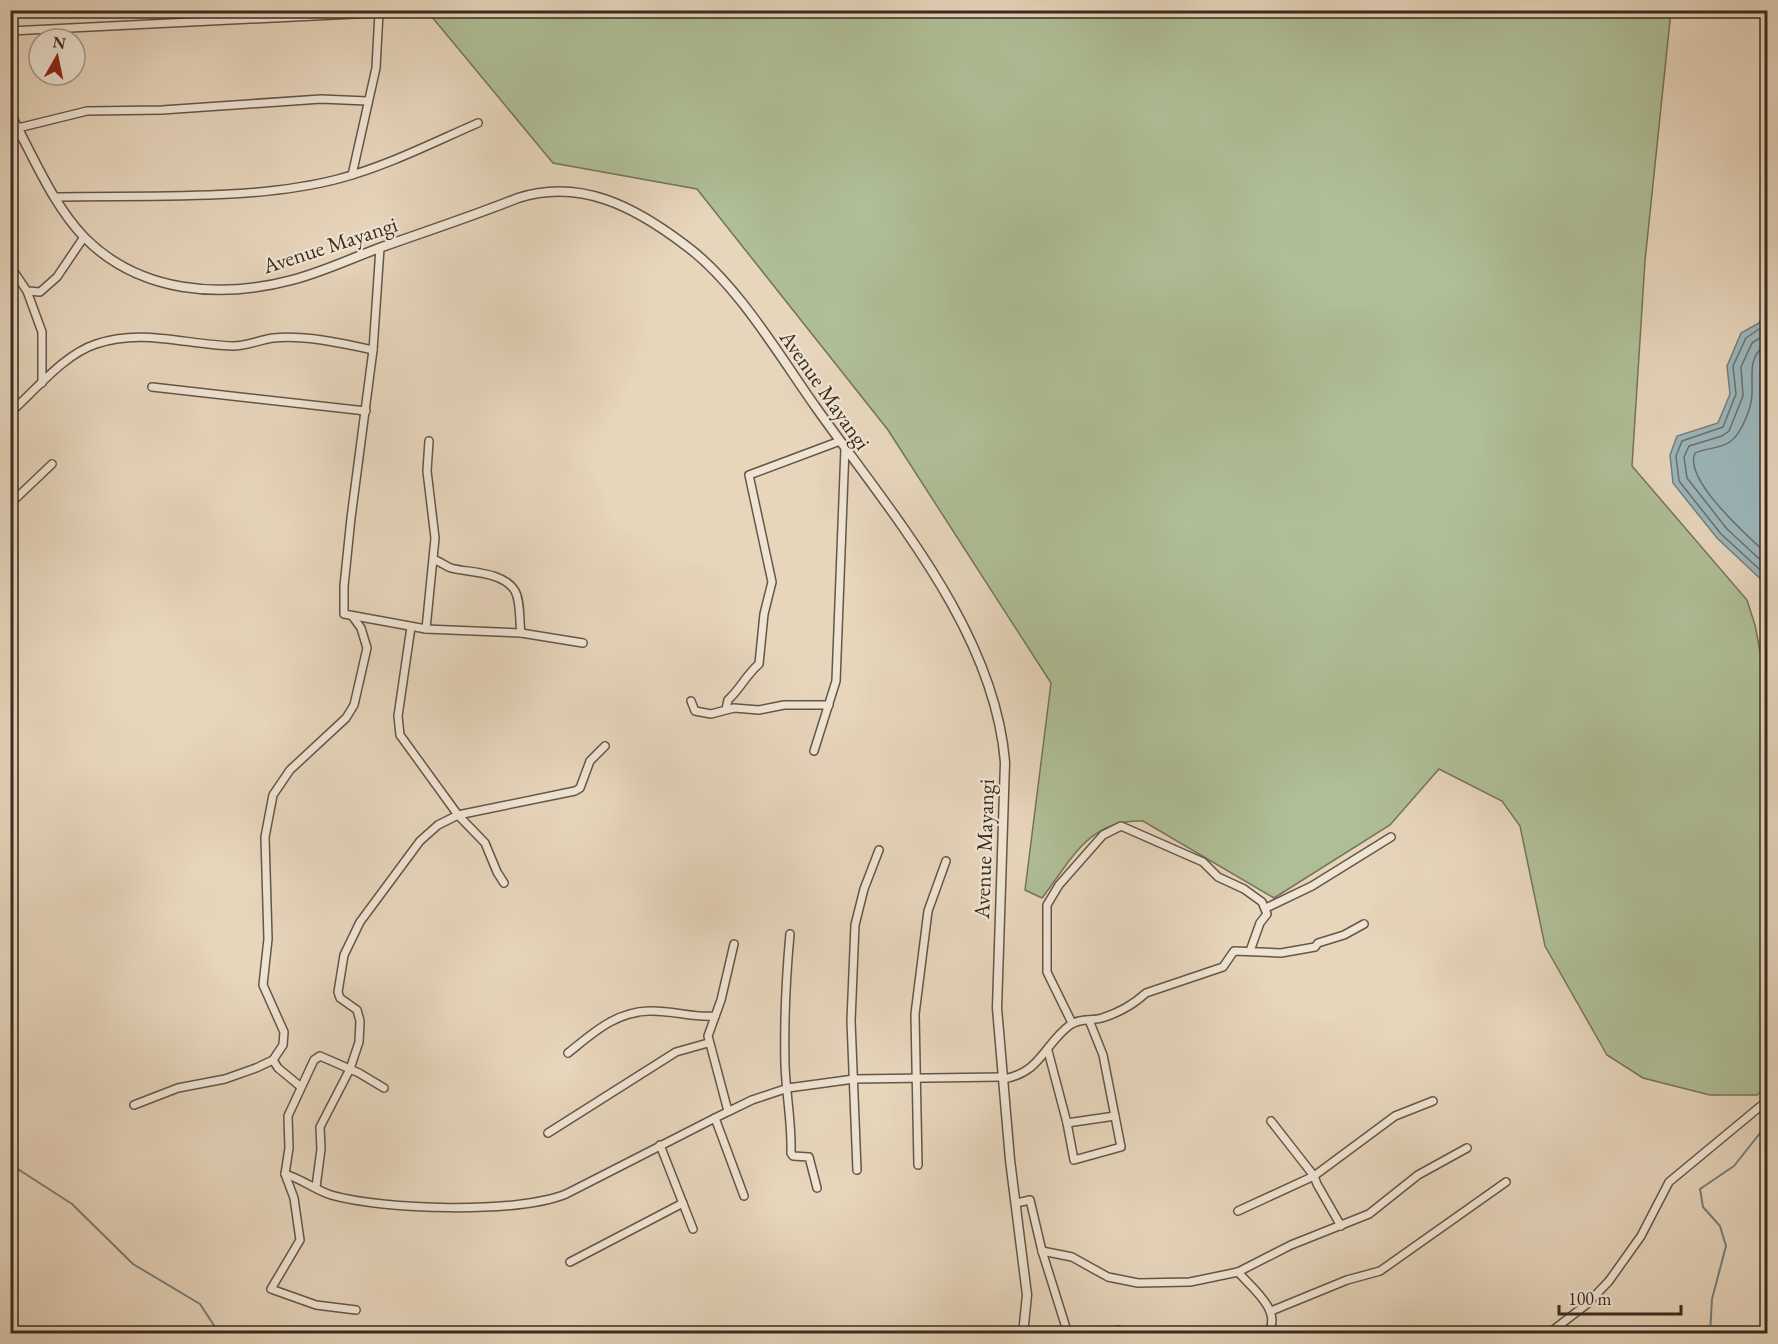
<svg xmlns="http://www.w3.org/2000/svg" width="1778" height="1344" font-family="'EB Garamond',serif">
	<rect width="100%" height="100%" fill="#e7d5bc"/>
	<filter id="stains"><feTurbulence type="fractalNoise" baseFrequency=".00333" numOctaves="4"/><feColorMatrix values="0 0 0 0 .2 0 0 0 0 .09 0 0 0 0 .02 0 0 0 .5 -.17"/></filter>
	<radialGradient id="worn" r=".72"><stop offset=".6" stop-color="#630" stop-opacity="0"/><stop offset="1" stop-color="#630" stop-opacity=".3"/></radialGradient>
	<path fill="#afbe96" stroke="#74745a" stroke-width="1.5" d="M 427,11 L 1671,11 L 1645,261 L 1632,466 L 1747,600 L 1755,625 L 1768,693 L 1767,1085 L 1757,1095 L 1710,1095 L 1643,1078 L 1607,1055 L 1545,946 L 1520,826 L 1502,801 L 1439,769 L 1390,825 L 1274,898 L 1143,821 C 1089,819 1072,859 1042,898 L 1025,890 L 1051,683 L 888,430 L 697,189 L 553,163 Z"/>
	<polygon fill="#9bb6bb" stroke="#747e7d" stroke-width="1.5" points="1767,305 1767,585 1717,538 1673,483 1670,455 1677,436 1718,423 1730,394 1727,366 1741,333 1759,323"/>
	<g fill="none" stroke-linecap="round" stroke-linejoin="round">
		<g stroke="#6a706d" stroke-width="1.5">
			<polyline points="1768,318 1762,327 1746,338 1733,366 1736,394 1723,427 1682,441 1676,456 1679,481 1721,534 1768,577"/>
			<polyline points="1768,333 1752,343 1741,367 1743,396 1729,431 1722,436 1689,446 1684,457 1687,478 1727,529 1768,567"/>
			<path d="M 1768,343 C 1747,356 1753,374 1752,394 C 1752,407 1741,434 1731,441 C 1721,449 1706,448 1695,453 C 1683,480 1749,537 1768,555"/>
		</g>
		<g stroke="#747e7d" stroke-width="2">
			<polyline points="10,1164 72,1204 133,1264 200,1304 217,1330 223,1334"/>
			<polyline points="1710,1334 1712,1299 1726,1246 1720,1226 1703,1207 1700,1189 1734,1166 1768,1123"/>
		</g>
		<defs>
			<g id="minor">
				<polyline points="10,31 375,13 379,10"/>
				<polyline points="18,128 87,111 162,110 321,99 367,101"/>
				<polyline points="352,175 376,68 379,12"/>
				<path d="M 55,197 C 142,195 254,201 338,179 C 387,166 432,143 478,123"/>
				<polyline points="380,248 373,350 351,518 344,586 344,614 426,629 521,633 583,643"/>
				<polyline points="10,266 27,291 40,292 57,277 84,237"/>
				<polyline points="27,291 42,332 42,383"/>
				<polyline points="152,387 366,411"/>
				<path d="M 10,413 C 36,390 63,355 96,344 C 142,328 187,345 233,346 C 247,346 259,340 273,338 C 306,335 341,343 373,350"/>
				<polyline points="10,504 52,464"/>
				<path d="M 434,560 C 440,561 445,566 451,568 C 469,573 503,571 515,591 C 521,602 519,620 521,633"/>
				<polyline points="411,627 398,716 400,735 458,815 485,843 497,872 504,883"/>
				<polyline points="426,629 435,538 427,471 429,441"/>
				<polyline points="691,701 695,711 711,714 734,708 759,710 784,705 829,705"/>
				<path d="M 726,709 L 728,700 C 741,688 746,675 759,664 L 764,614 L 772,582 L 749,475 L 840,441"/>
				<polyline points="814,751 836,681 845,448"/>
				<polyline points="1266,908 1312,886 1391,837"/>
				<path d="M 790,934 C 786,977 784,1021 785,1065 C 786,1094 792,1123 791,1153 L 793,1156 L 809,1157 L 817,1188"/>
				<polyline points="1072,1023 1047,972 1047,905 1059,885 1103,835 1121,826 1203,862 1218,877 1244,889 1262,902 1267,914 1260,923 1250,951"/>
				<polyline points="1048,1051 1067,1123 1074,1160 1121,1147 1103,1055 1089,1020"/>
				<path d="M 568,1053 C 593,1033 615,1012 649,1011 C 672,1010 692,1018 715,1016"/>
				<polyline points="273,1060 278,1068 301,1087"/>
				<path d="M 1003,1079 C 1041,1073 1044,1044 1070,1025 C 1079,1018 1092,1021 1102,1018 C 1118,1013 1134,1004 1146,993 L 1223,967 L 1234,951 L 1281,953 L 1315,947 L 1318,943 L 1344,935 L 1364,924"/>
				<polyline points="134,1105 178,1088 225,1079 256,1068 273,1060 283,1045 284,1032 263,985 268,939 265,837 273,795 290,770 346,718 354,705 367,648 361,628 353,617"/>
				<polyline points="728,1111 708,1036 721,1000 734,944"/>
				<polyline points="715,1118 744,1196"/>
				<polyline points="1067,1123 1115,1116"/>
				<polyline points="548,1133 676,1052 708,1043"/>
				<polyline points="660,1145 693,1229"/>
				<polyline points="918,1165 915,1014 928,911 946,861"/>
				<polyline points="857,1170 851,1021 855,925 864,889 879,850"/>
				<path d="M 285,1174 C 302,1179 315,1190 331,1195 C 383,1210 517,1214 566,1194 L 715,1118 L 752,1100 L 788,1088 L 854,1079 L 1002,1077"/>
				<polyline points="316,1187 321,1149 320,1127 350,1069 359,1042 360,1021 357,1010 340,998 338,992 344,955 360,922 420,841 438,825 458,815 575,791 580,788 590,761 605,746"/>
				<polyline points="1016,1203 1030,1200 1042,1251 1068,1334"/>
				<polyline points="1238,1211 1314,1176 1271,1121"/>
				<polyline points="1341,1226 1317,1184 1314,1176 1395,1116 1433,1101"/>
				<polyline points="1042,1251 1072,1257 1108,1277 1138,1283 1190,1282 1238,1272 1291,1245 1369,1214 1418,1175 1467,1148"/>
				<polyline points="570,1262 683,1203"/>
				<path d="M 1238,1272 C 1252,1288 1284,1312 1267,1334"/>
				<polyline points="356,1310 316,1305 271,1289 300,1240 294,1198 285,1174 289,1148 288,1116 314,1060 320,1056 359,1073 384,1088"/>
				<polyline points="1271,1311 1347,1280 1380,1271 1506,1182"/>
				<polyline points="1089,1334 1119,1330 1134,1334"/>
				<polyline points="1548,1334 1587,1304 1609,1281 1641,1236 1669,1182 1768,1100"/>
			</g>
			<path id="tertiary" d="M 10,114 C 33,155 52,204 85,238 C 140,293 220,299 292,280 C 323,272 352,258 382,247 C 427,231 473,216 518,198 C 581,178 635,207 685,245 C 736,282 779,355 815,406 C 889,511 994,629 1005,762 L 997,1008 L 1010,1160 L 1027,1295 L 1023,1334"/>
		</defs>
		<use href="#minor" stroke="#655646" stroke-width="10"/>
		<use href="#tertiary" stroke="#655646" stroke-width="11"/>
		<use href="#minor" stroke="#efe4d3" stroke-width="7"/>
		<use href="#tertiary" stroke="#efe4d3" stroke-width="8"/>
	</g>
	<g text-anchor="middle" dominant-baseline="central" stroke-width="4.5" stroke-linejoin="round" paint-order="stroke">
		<g font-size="22" fill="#3a2b1f" stroke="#efe4d3">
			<text transform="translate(330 245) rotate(-18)">Avenue Mayangi</text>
			<text transform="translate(825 390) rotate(55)">Avenue Mayangi</text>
			<text transform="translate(984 849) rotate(-88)">Avenue Mayangi</text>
		</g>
	</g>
	<rect width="1778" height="1344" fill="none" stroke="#e7d5bc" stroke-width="36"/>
	<rect x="12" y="12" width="1754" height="1320" fill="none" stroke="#3a2b1f" stroke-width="3"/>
	<rect x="18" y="18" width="1742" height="1308" fill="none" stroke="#3a2b1f" stroke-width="1.5"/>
	<g transform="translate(57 57) rotate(9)"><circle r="28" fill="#efe4d3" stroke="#a79a8b" stroke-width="1.5"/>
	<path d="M0-4.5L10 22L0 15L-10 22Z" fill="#8f2418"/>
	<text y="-9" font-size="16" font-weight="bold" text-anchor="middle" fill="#3a2b1f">N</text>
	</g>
	<path d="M1559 1305v9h122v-9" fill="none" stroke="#3a2b1f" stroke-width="3"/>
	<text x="1568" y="1305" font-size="18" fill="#3a2b1f" stroke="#efe4d3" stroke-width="4.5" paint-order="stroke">100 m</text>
	<rect width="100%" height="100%" filter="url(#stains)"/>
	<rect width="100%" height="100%" fill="url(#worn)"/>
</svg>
